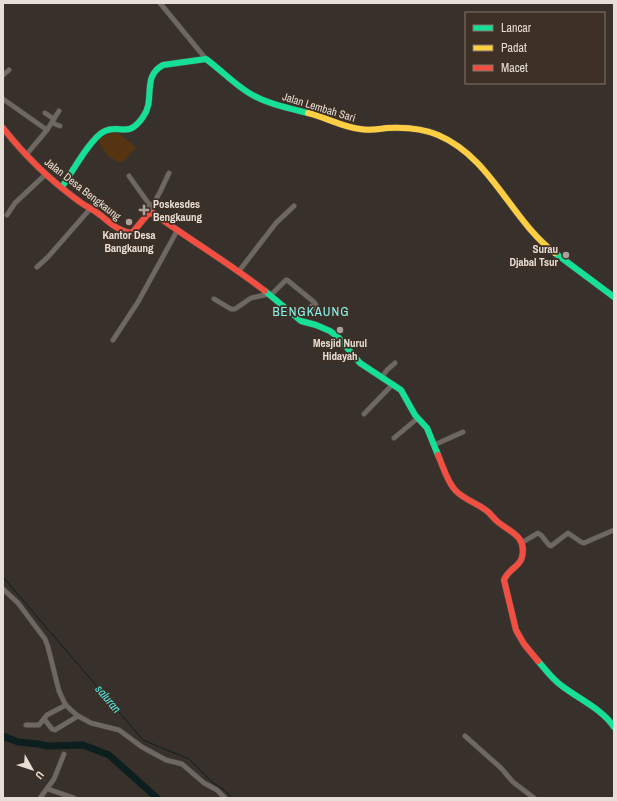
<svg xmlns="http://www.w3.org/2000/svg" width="617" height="801" font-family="'Archivo Narrow',sans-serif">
	<rect width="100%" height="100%" fill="#38312b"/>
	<polygon fill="#573411" points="115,131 136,147 122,163 109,157 97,140"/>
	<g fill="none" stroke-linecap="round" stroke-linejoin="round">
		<polyline stroke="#0c1e1d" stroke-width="1" points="3,577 143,740 189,759 212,782 224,790 232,798"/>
		<polyline stroke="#0c1e1d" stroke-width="7" points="3,736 18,742 38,744 48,746 83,745 109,755 157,798"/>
		<defs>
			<g id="street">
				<polyline points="160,3 206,59"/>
				<polyline points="3,75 9,70"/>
				<polyline points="3,99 47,130"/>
				<polyline points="45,113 54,119"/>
				<polyline points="52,123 60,126"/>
				<polyline points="26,155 47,130 59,111"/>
				<polyline points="129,176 149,204 151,213"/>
				<polyline points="151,208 160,192 169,173"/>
				<polyline points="7,215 15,203 46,174"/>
				<polyline points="37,267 48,257 90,209"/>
				<polyline points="239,271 276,223 294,206"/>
				<polyline points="271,295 286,280 287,280 314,302 316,305 315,309"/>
				<polyline points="214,299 231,309 235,309 251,298 269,294"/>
				<polyline points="297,318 301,313 315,304"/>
				<polyline points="113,340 138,302 177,231"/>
				<polyline points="382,377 387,370 395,363"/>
				<polyline points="364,414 393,384"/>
				<polyline points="394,438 418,418"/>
				<polyline points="434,445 463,432"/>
				<polyline points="523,542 538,533 541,535 549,545 551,546 568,533 581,542 584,543 614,530"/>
				<polyline points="3,589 18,603 45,639 48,647 59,691 65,704 71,710 78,716 91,723 119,730 142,747 166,760 182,764 204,783 217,790 225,798"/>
				<polyline points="44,719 52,729 55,730 78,716"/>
				<polyline points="26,725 39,725 47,715 66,705"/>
				<polyline points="465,736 501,768 513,782 534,798"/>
				<polyline points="48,789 74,798"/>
				<polyline points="40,798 54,779 64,754"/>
			</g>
			<g id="fast">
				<path d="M 62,187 C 71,174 91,137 105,131 C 120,124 128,139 143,117 C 156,100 141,77 163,65 L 206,59 C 221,70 234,84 249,93 C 267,104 288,108 308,113"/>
				<polyline points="555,253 614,297"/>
				<polyline points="265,291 301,321 316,325 330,331 338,337 360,363 401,390 415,415 427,428 438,455"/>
				<path d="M 538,661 C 546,670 552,679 562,686 C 579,699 602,709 614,727"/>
			</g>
			<path id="slow" d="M 308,113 C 325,117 342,127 360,129 C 369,131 378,129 387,128 C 404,127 422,128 438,135 C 492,158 510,219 555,253"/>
			<g id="jam">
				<path d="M 3,128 C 25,156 51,181 80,202 C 85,206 91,208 96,212 C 108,220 116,231 132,233 L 148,214 L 153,213 C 190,240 229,263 265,291"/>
				<path d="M 438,455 C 443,466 447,482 456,491 C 465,500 477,503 487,511 C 491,514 494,519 498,522 C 510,532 527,536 522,557 C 520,567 509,568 504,580 L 516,630 L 524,644 L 538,661"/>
			</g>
		</defs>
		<use href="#street" stroke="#534d47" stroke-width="5.5"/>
		<use href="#fast" stroke="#534d47" stroke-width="7"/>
		<use href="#slow" stroke="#534d47" stroke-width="7"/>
		<use href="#jam" stroke="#534d47" stroke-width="7"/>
		<use href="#street" stroke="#6e6862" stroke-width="4.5"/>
		<use href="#fast" stroke="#16e098" stroke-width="6"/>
		<use href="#slow" stroke="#ffcf43" stroke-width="6"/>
		<use href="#jam" stroke="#f24e42" stroke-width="6"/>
	</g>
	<g fill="#aaa19b" stroke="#3e3025" stroke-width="1.5">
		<path d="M142 204h4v4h4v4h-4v4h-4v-4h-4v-4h4z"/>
		<circle cx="129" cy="222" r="4"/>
		<circle cx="566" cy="255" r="4"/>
		<circle cx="340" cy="330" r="4"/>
	</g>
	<g text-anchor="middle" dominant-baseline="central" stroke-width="3.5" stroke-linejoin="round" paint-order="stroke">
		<g font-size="11" fill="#e7ded7" stroke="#3e3025">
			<text transform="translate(319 107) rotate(17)">Jalan Lembah Sari</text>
			<text transform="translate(83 189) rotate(38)">Jalan Desa Bengkaung</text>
		</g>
		<g font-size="11" font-weight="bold" fill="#e7ded7" stroke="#3e3025">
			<text x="153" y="204" text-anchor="start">Poskesdes<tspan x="153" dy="13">Bengkaung</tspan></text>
			<text x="129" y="235">Kantor Desa<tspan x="129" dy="13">Bangkaung</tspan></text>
			<text x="558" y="249" text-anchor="end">Surau<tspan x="558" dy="13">Djabal Tsur</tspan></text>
			<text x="340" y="343">Mesjid Nurul<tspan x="340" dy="13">Hidayah</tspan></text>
		</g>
		<g font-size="12" font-style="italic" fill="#4feae7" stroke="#3e3025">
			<text transform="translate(108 699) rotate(50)">saluran</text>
		</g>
		<g font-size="13" letter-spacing="1" fill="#89f4f2" stroke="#3e3025">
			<text x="311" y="311">BENGKAUNG</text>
		</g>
	</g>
	<rect width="617" height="801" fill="none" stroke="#e7ded7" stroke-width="8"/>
	<rect x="465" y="12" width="140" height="72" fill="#3e3025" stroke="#82766c"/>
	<rect x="473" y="25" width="20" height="6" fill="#16e098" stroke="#82766c"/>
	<text x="501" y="32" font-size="12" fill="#e7ded7">Lancar</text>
	<rect x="473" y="45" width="20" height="6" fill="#ffcf43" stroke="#82766c"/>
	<text x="501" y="52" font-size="12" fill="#e7ded7">Padat</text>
	<rect x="473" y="65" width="20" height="6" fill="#f24e42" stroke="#82766c"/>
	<text x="501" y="72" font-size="12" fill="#e7ded7">Macet</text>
	<g transform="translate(32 769) rotate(129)" stroke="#3e3025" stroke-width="3" paint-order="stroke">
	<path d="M0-3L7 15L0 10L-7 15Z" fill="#e7ded7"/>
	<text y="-6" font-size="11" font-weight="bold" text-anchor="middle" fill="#e7ded7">U</text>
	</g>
</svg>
